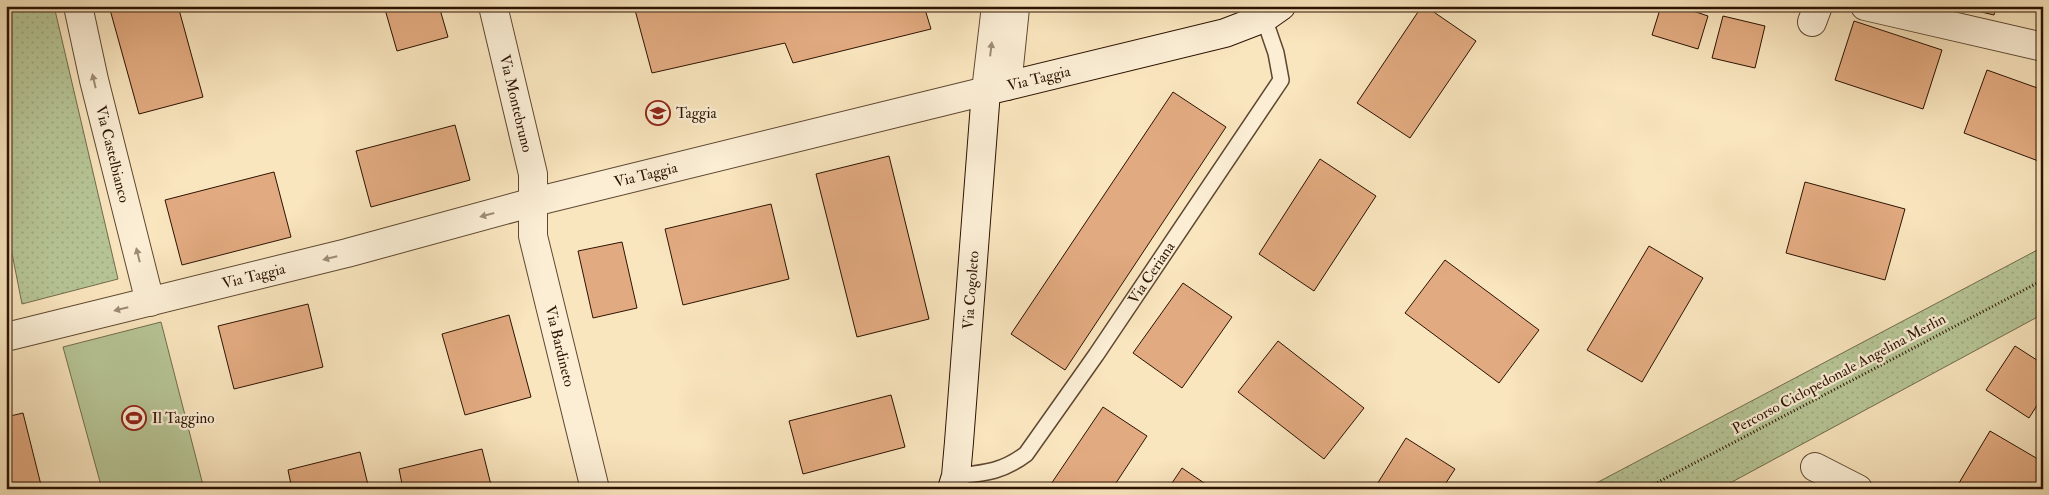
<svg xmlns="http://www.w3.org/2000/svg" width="2049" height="495" font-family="'IM FELL Double Pica',serif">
	<defs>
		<pattern id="park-dots" width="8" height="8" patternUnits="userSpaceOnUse" patternTransform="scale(1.25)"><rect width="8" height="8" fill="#b7c697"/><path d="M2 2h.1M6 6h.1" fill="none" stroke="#9ea980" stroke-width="1.8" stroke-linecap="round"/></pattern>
	</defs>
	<rect width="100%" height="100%" fill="#f9e5be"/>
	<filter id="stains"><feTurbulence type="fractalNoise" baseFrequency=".004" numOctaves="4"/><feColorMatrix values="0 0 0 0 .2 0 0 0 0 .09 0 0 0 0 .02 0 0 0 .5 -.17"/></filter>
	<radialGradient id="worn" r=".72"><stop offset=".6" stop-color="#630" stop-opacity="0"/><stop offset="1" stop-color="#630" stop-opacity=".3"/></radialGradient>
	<polygon fill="#b7c697" stroke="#726c4c" points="161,322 204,489 102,489 63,347"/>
	<g fill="url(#park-dots)" stroke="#726c4c">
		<polygon points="6,6 54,6 118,279 22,304 6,223"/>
		<polygon points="2043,247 2043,314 1719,489 1585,489"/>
	</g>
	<g fill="#e2aa80" stroke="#2c1302">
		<polygon points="109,6 178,6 203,97 139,114"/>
		<polygon points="384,6 439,6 448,37 397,51"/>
		<polygon points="654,6 924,6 931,29 793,63 785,43 652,73 635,10"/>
		<polygon points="1422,6 1425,6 1476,41 1410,138 1357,103"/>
		<polygon points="1661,6 1678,6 1708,16 1698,49 1652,35"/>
		<polygon points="1956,6 1996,6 1994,15"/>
		<polygon points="1723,16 1765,26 1755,68 1712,58"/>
		<polygon points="1854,21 1942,50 1923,109 1835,80"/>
		<polygon points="1987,70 2043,90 2041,162 1964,133"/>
		<polygon points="1173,92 1226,127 1065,370 1011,334"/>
		<polygon points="455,125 470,180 371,207 356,151"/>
		<polygon points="889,156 929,319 857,337 816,174"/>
		<polygon points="1320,159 1376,196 1314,291 1259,254"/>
		<polygon points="274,172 291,237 182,265 165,200"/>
		<polygon points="1805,182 1905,209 1885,280 1786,253"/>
		<polygon points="771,204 789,279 683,305 665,229"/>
		<polygon points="622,242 637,308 593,318 578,251"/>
		<polygon points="1649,246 1703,278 1642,382 1587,350"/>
		<polygon points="1445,260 1539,330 1499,383 1405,313"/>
		<polygon points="1183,283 1232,317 1182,388 1133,353"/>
		<polygon points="308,304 323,367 234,389 218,326"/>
		<polygon points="509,315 531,397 465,415 442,334"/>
		<polygon points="1278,341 1364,408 1324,459 1238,392"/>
		<polygon points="2015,346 2043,364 2043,396 2029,418 1986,390"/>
		<polygon points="891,395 905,447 803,474 789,421"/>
		<polygon points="1103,407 1147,436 1112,489 1058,489 1051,484"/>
		<polygon points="23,413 42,489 6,489 6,417"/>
		<polygon points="1990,431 2043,462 2043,489 1956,488"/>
		<polygon points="1406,438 1455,469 1442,489 1374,489"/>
		<polygon points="482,449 492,489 403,489 399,469"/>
		<polygon points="360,452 369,489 292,489 288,470"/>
		<polygon points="1182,468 1213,489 1168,489"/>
	</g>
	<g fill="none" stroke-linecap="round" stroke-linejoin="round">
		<defs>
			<g id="lane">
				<path id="s1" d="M 956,476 C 985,473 1002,472 1026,454 L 1096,355 L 1281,80 L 1276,53 L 1264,18"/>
			</g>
			<g id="street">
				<path id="s2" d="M 78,6 L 94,80 L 150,302"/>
				<path id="s3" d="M 493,6 L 533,174 L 533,236 L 595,489"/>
				<polyline points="1865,6 2043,47"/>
				<polyline points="1812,22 1818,6"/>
				<polyline points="1007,86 1015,8"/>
				<path id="s4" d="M 6,337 L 347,253 L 534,202 L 986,91 L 996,6"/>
				<polyline points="1815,467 1858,489"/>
			</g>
			<g id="secondary">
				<path id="s5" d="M 952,489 L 956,476 L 959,442 L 986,91 L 1225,33 L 1264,18 L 1281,6"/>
			</g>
		</defs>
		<use href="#lane" stroke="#5f4831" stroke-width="18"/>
		<use href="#street" stroke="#5f4831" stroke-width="30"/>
		<use href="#secondary" stroke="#2c1302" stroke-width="30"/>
		<polyline stroke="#2c1302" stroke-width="3" stroke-dasharray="1 2.5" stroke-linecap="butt" points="1645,489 2043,280"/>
		<use href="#lane" stroke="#fbeed5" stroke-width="15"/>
		<use href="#street" stroke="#fbeed5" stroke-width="28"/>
		<use href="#secondary" stroke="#fbeed5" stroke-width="28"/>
	</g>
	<defs><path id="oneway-solid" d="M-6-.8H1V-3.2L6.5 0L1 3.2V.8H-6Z" transform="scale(1.25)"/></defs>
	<g fill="#9e8b76">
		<use href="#oneway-solid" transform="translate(991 49) rotate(-83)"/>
		<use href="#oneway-solid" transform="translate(94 81) rotate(-103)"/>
		<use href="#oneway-solid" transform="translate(487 215) rotate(165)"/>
		<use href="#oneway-solid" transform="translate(138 255) rotate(-104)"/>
		<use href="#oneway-solid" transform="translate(330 258) rotate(166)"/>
		<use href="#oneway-solid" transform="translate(121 309) rotate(166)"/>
	</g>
	<defs>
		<symbol id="school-ring" viewBox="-11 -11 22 22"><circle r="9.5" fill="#fbeed5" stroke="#8f2418" stroke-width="1.5"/><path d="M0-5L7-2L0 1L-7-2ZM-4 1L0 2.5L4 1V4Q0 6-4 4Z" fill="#8f2418"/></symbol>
		<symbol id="stadium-ring" viewBox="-11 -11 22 22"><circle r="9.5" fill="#fbeed5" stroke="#8f2418" stroke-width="1.5"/><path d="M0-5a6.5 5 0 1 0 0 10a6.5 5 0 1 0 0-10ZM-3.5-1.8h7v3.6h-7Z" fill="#8f2418"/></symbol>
	</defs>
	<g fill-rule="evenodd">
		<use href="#school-ring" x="644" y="99" width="28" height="28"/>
		<use href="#stadium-ring" x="120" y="404" width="28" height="28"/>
	</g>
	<g text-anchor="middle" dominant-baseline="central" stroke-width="4.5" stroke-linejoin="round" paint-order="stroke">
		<g font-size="15" fill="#2c1302" stroke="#fbeed5">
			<text stroke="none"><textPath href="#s5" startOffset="454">Via Taggia</textPath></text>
			<text stroke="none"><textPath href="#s3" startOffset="100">Via Montebruno</textPath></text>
			<text stroke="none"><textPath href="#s2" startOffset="152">Via Castelbianco</textPath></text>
			<text stroke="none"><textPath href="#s4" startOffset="660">Via Taggia</textPath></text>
			<text stroke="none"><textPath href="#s1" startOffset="295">Via Ceriana</textPath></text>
			<text stroke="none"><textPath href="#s4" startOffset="255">Via Taggia</textPath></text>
			<text stroke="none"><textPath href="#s5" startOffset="200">Via Cogoleto</textPath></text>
			<text stroke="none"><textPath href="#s3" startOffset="348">Via Bardineto</textPath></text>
			<text transform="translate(1839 374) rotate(-28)">Percorso Ciclopedonale Angelina Merlin</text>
		</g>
		<g font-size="15" fill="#2c1302" stroke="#fbeed5" text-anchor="start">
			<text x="676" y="113">Taggia</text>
			<text x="152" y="418">Il Taggino</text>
		</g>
	</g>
	<rect width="2049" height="495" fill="none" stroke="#f9e5be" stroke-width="25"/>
	<rect x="8" y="8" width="2034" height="480" fill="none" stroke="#2c1302" stroke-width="2.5"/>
	<rect x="12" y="12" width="2024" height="470" fill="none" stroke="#2c1302"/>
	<rect width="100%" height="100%" filter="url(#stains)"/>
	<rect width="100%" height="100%" fill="url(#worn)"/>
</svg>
